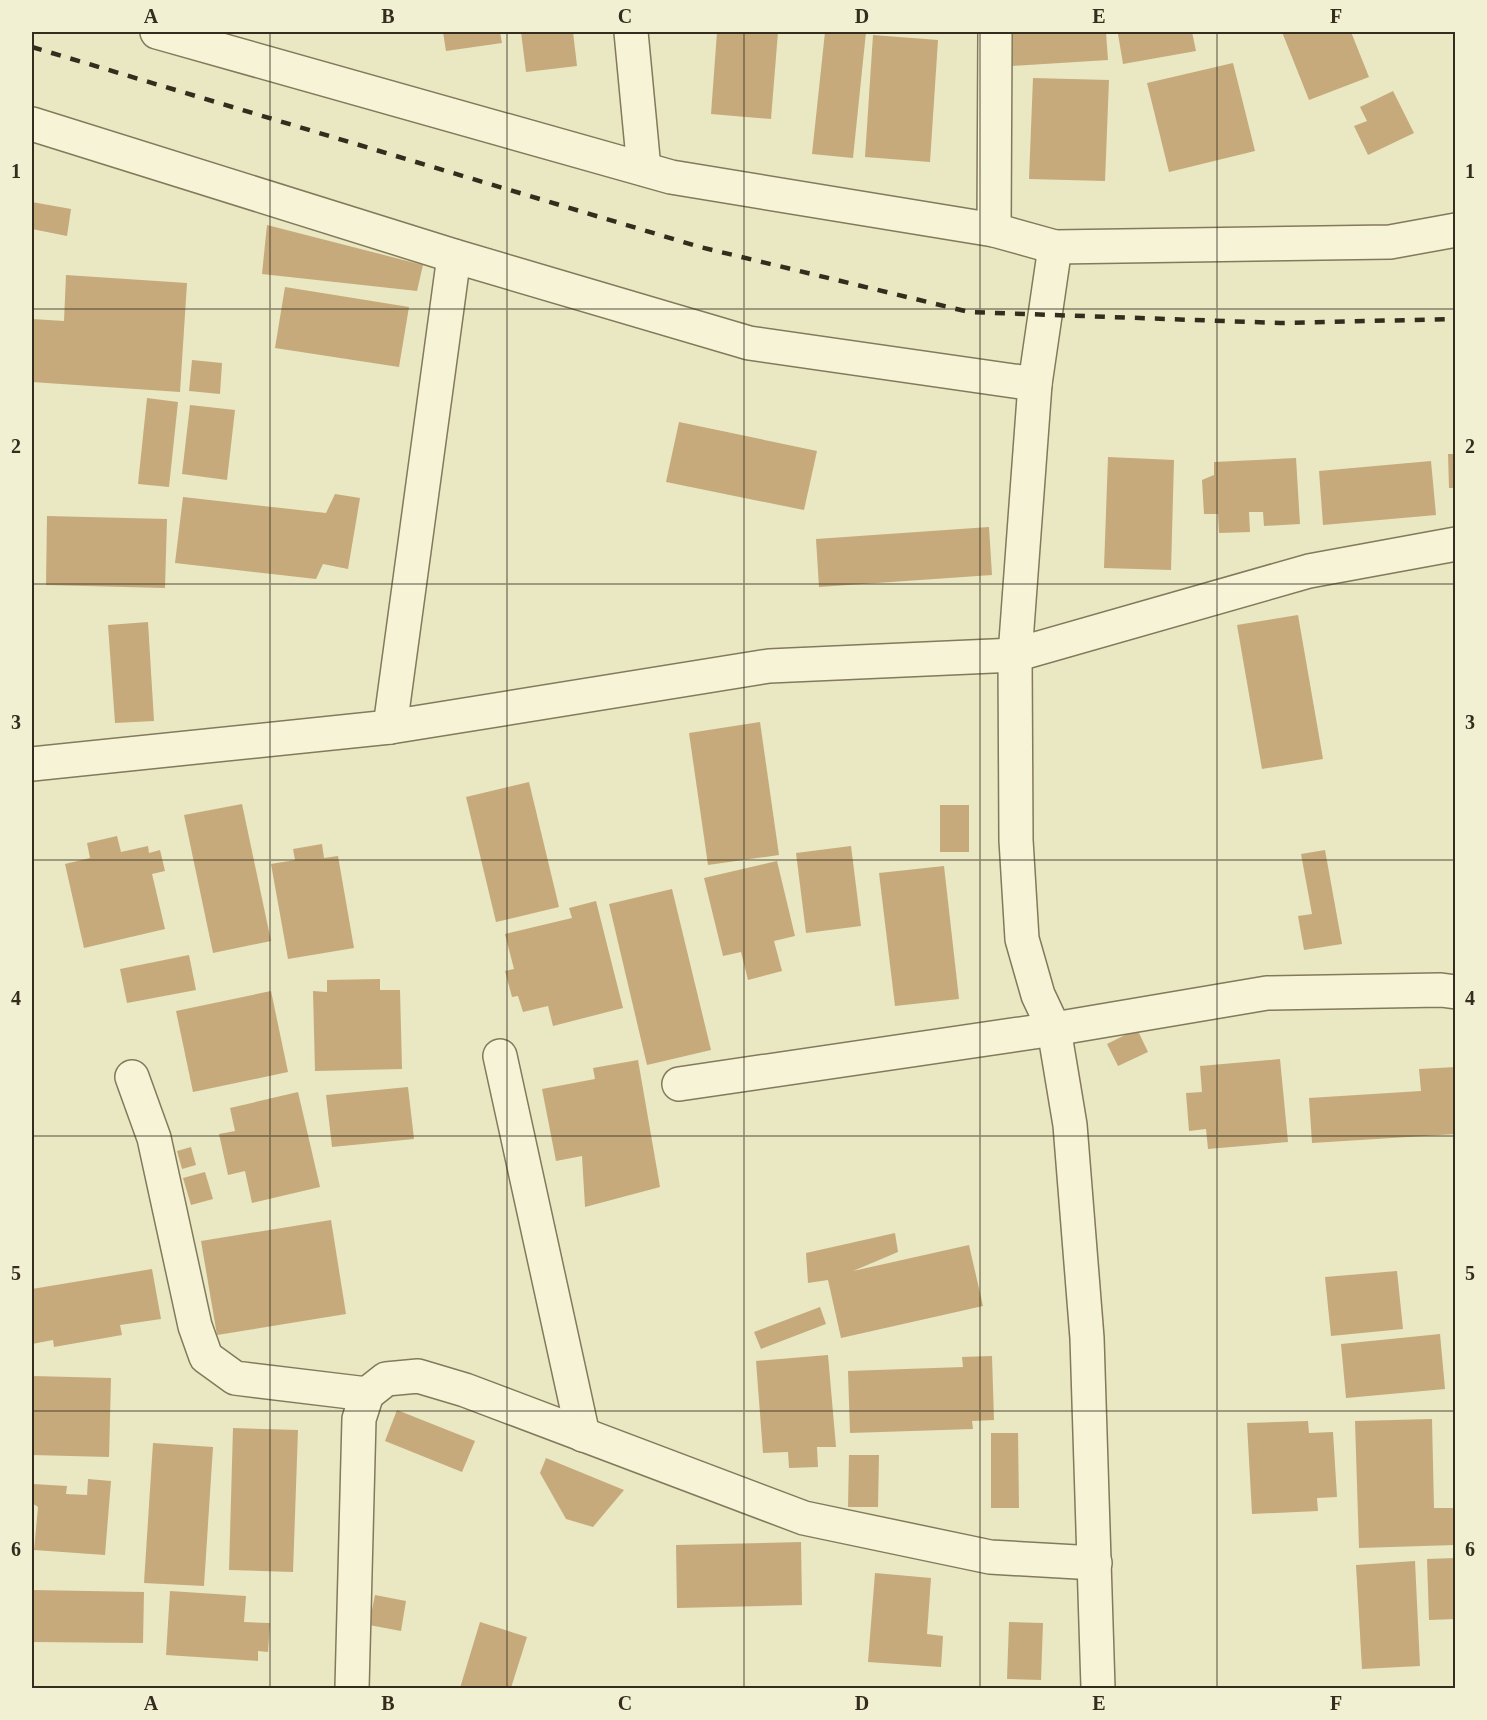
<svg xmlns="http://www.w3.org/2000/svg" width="1487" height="1720" font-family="'Times New Roman',serif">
	<rect width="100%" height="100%" fill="#eae7c3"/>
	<g fill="#c6aa7c">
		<polygon points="443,32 500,32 502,43 446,51"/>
		<polygon points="521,32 573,32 577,66 526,72"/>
		<polygon points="717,32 778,32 771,119 711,114"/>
		<polygon points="825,32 866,32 853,158 812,154"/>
		<polygon points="1009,32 1106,32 1108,60 1011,66"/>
		<polygon points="1132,32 1192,32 1196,51 1123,64 1118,34"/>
		<polygon points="1282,32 1351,32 1369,77 1309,100"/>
		<polygon points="873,35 938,40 930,162 865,157"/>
		<polygon points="1233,63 1255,151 1169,172 1147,83"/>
		<polygon points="1033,78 1109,80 1105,181 1029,179"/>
		<polygon points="1393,91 1414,133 1368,155 1354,126 1367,121 1360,107"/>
		<polygon points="32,202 71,209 67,236 32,229"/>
		<polygon points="267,225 423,265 417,291 262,274"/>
		<polygon points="66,275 187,283 180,392 32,382 32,319 64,321"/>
		<polygon points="285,287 409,307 399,367 275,348"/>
		<polygon points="192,360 222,363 220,394 189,391"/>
		<polygon points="147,398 178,402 169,487 138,484"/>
		<polygon points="190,405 235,410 227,480 182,474"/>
		<polygon points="679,422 817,451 804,510 666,482"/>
		<polygon points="1448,454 1456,454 1456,488 1449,488"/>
		<polygon points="1108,457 1174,460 1171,570 1104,568"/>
		<polygon points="1296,458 1300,524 1264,526 1263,512 1249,512 1250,532 1219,533 1218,514 1204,514 1202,480 1214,475 1214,462"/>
		<polygon points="1431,461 1436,515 1323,525 1319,471"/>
		<polygon points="335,494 360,498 348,569 323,564 316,579 175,563 183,497 326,513"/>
		<polygon points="47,516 167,519 165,588 46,585"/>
		<polygon points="989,527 992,575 819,587 816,539"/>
		<polygon points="1298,615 1323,759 1262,769 1237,625"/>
		<polygon points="148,622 154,721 115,723 108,625"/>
		<polygon points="760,722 779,855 708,865 689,733"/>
		<polygon points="529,782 559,907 496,922 466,797"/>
		<polygon points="242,804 271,941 213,953 184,815"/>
		<rect x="940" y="805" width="29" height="47"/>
		<polygon points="117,836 121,852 148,846 149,853 160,850 165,871 152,874 165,929 84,948 65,864 90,858 87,843"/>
		<polygon points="322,844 324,858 338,856 354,948 288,959 271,864 295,860 293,849"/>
		<polygon points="851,846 861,926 806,933 796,853"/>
		<polygon points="1325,850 1342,944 1304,950 1298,916 1312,914 1301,854"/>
		<polygon points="777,861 795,936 774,941 782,971 748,980 741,952 723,956 704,878"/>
		<polygon points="944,866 959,999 895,1006 879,873"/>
		<polygon points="672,889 711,1050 647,1065 609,904"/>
		<polygon points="596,901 623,1008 553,1026 548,1006 523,1012 518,996 512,997 505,971 514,969 505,934 572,918 569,908"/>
		<polygon points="189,955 196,990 127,1003 120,969"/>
		<polygon points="380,979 380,990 400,990 402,1069 315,1071 313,991 327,992 327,980"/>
		<polygon points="271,991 288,1072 193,1092 176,1011"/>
		<polygon points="1137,1029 1148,1052 1118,1066 1107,1044"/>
		<polygon points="1280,1059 1288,1142 1208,1149 1206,1129 1189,1131 1186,1093 1202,1092 1200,1066"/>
		<polygon points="638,1060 660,1187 585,1207 582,1156 556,1161 542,1089 595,1079 593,1068"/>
		<polygon points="1456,1067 1456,1134 1312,1143 1309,1098 1421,1091 1419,1069"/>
		<polygon points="408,1087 414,1139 332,1147 326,1095"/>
		<polygon points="298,1092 320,1187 252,1203 245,1171 228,1175 219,1134 235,1131 230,1108"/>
		<polygon points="191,1147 196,1165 182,1169 177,1151"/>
		<polygon points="205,1172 213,1199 191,1205 183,1178"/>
		<polygon points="331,1220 346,1314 217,1335 201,1241"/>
		<polygon points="895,1233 898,1252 853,1271 969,1245 983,1306 841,1338 828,1280 808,1283 806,1253"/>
		<polygon points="152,1269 161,1319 120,1325 122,1335 54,1347 53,1340 32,1344 32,1289"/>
		<polygon points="1397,1271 1403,1329 1331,1336 1325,1277"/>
		<polygon points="820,1307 826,1324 761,1349 754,1332"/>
		<polygon points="1440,1334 1445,1389 1346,1398 1341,1344"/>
		<polygon points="828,1355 836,1447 817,1447 818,1467 789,1468 788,1452 763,1453 756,1361"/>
		<polygon points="992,1356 994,1420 972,1421 973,1429 850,1433 848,1371 963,1367 962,1357"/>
		<polygon points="32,1376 111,1378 109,1457 32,1455"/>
		<polygon points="397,1410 475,1441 462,1472 385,1441"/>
		<polygon points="1432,1419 1434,1508 1454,1508 1455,1545 1359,1548 1355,1421"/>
		<polygon points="1308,1421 1309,1433 1333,1432 1337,1497 1317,1498 1318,1511 1252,1514 1247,1423"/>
		<polygon points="233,1428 298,1430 293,1572 229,1570"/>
		<polygon points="991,1433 1018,1433 1019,1508 991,1508"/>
		<polygon points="153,1443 213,1447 204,1586 144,1583"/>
		<polygon points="849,1455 879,1455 878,1507 848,1507"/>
		<polygon points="546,1458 624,1490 593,1527 566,1519 540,1473"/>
		<polygon points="88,1479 111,1481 105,1555 34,1550 38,1507 32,1503 33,1484 67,1486 66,1494 87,1495"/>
		<polygon points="801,1542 802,1605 677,1608 676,1545"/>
		<polygon points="1456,1558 1456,1619 1429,1620 1427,1559"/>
		<polygon points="1415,1561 1420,1666 1362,1669 1356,1565"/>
		<polygon points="875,1573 931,1578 927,1634 943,1636 941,1667 868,1662"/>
		<polygon points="32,1590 144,1592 143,1643 32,1642"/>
		<polygon points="170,1591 246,1596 244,1622 270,1623 268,1652 258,1651 258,1661 166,1655"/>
		<polygon points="375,1595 406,1601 401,1631 369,1625"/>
		<polygon points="480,1622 527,1637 511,1688 460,1688"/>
		<polygon points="1009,1622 1043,1623 1041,1680 1007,1679"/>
	</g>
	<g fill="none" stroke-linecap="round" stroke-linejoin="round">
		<defs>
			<g id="minor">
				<polyline points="157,32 671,177 994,230 1055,247 1390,242 1456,230"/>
				<polyline points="631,32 644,169"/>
				<polyline points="32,124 454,256 749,343 1035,384"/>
				<polyline points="994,230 995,32"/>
				<polyline points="1055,247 1035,384 1015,655 1016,840 1022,939 1038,995 1054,1029 1070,1125 1087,1338 1098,1688"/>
				<polyline points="390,727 454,256"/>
				<polyline points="32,764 390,727 769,666 1015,655 1309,571 1456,544"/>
				<polyline points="500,1056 583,1435"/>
				<polyline points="132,1077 154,1138 195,1326 206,1357 235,1378 367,1394"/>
				<polyline points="679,1084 1054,1029 1267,993 1441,990 1456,992"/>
				<polyline points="352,1688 359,1419 367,1394 386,1379 418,1376 465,1390 804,1518 990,1557 1095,1563"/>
			</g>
		</defs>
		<use href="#minor" stroke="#83795b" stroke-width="36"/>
		<use href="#minor" stroke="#f6f3d6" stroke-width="33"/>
		<polyline stroke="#342d1e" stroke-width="4.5" stroke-dasharray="10 10" stroke-linecap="butt" points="32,47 700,247 969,312 1280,323 1456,319"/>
	</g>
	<path fill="none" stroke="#342d1e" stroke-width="1.5" stroke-opacity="0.55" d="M 270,32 L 270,1688M 507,32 L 507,1688M 744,32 L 744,1688M 980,32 L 980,1688M 1217,32 L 1217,1688M 32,309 L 1456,309M 32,584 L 1456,584M 32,860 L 1456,860M 32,1136 L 1456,1136M 32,1411 L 1456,1411"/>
	<rect width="1487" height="1720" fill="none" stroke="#f2f0d2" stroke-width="66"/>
	<rect x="33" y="33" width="1421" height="1654" fill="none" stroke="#342d1e" stroke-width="2"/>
	<g font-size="20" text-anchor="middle" font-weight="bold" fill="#342d1e">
		<text x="151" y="23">A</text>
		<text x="388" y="23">B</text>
		<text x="625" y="23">C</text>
		<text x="862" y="23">D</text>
		<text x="1099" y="23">E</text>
		<text x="1336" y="23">F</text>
		<text x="16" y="178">1</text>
		<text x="1470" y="178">1</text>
		<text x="16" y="453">2</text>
		<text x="1470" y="453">2</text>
		<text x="16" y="729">3</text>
		<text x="1470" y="729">3</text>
		<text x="16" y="1005">4</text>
		<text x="1470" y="1005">4</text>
		<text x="16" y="1280">5</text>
		<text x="1470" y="1280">5</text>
		<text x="16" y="1556">6</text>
		<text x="1470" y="1556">6</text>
		<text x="151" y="1710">A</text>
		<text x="388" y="1710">B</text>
		<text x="625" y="1710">C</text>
		<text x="862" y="1710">D</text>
		<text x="1099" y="1710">E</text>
		<text x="1336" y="1710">F</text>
	</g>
</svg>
